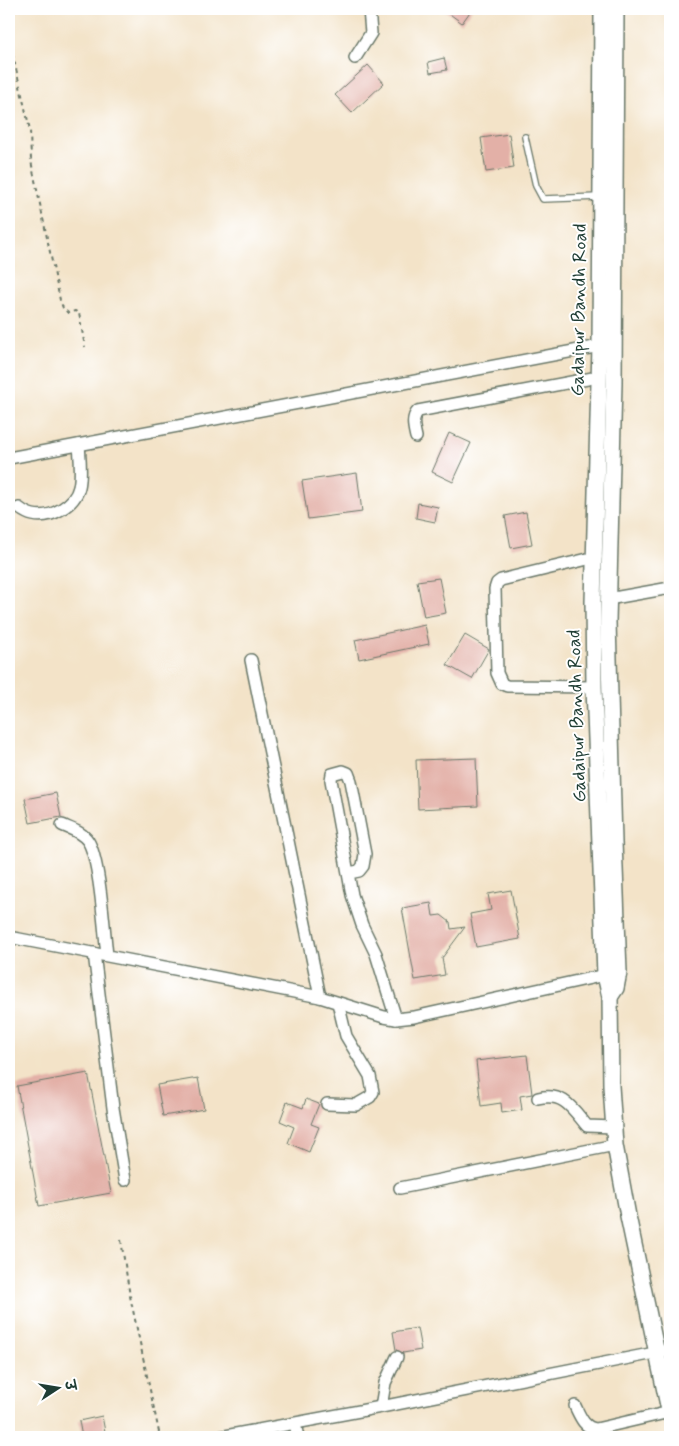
<svg xmlns="http://www.w3.org/2000/svg" width="679" height="1446" font-family="Mynerve,'Playpen Sans Deva',sans-serif">
	<rect width="100%" height="100%" fill="#fff"/>
	<filter id="ink" filterUnits="userSpaceOnUse"><feTurbulence type="fractalNoise" baseFrequency=".02" numOctaves="2"/><feDisplacementMap in="SourceGraphic" scale="10" xChannelSelector="R" yChannelSelector="G"/><feConvolveMatrix kernelMatrix="1 2 1 2 8 2 1 2 1" color-interpolation-filters="sRGB"/></filter>
	<filter id="wash" filterUnits="userSpaceOnUse"><feTurbulence type="fractalNoise" baseFrequency=".0096" numOctaves="4" result="noise"/><feDisplacementMap in="SourceGraphic" scale="20" xChannelSelector="R" yChannelSelector="G"/><feGaussianBlur stdDeviation="1.12" result="paint"/><feColorMatrix in="noise" values="0 0 0 0 0 0 0 0 0 0 0 0 0 0 0 0 0 1.4 0 .05"/><feComposite in="paint" operator="in"/></filter>
	<g filter="url(#wash)">
		<rect width="100%" height="100%" fill="#f3e3c8"/>
		<g id="blocks">
			<g fill="#e3b0a7">
				<polygon points="443,9 472,9 462,23"/>
				<polygon points="444,58 447,70 430,73 428,62"/>
				<polygon points="368,65 384,83 352,113 335,95"/>
				<polygon points="509,134 514,168 486,172 481,138"/>
				<polygon points="449,433 471,443 453,482 432,472"/>
				<polygon points="357,473 362,512 308,519 302,481"/>
				<polygon points="418,503 438,507 435,522 416,518"/>
				<polygon points="526,512 532,544 511,548 505,516"/>
				<polygon points="439,578 446,613 424,617 417,581"/>
				<polygon points="425,625 429,644 359,659 355,640"/>
				<polygon points="465,635 489,649 472,679 447,665"/>
				<polygon points="476,758 478,806 418,809 416,760"/>
				<polygon points="56,793 61,817 30,823 25,799"/>
				<polygon points="511,890 520,939 476,947 470,914 491,910 488,894"/>
				<polygon points="431,903 433,916 441,915 450,922 451,929 465,927 442,958 445,975 415,980 402,908"/>
				<polygon points="527,1055 532,1094 520,1096 522,1110 502,1113 501,1103 481,1106 476,1061"/>
				<polygon points="88,1073 111,1193 39,1206 17,1086"/>
				<polygon points="198,1078 204,1109 163,1116 157,1085"/>
				<polygon points="306,1099 319,1104 311,1124 319,1127 309,1152 288,1143 294,1127 280,1121 287,1102 303,1108"/>
				<polygon points="417,1328 421,1350 403,1353 396,1350 393,1332"/>
				<polygon points="102,1416 106,1437 82,1437 79,1421"/>
			</g>
		</g>
	</g>
	<g filter="url(#ink)">
		<use href="#blocks" fill-opacity="0" stroke="#697768" stroke-width="1"/>
		<g fill="none" stroke-linecap="round" stroke-linejoin="round">
			<defs>
				<polyline id="lane" points="525,137 536,186 543,199 600,197"/>
				<g id="street">
					<polyline points="355,58 371,33 369,9"/>
					<path d="M 416,437 C 414,428 411,418 418,411 L 598,377"/>
					<polyline points="9,458 600,346"/>
					<path d="M 19,508 C 23,511 28,514 33,515 C 51,519 75,505 79,487 C 82,474 80,458 79,445"/>
					<polyline points="608,599 670,588"/>
					<polyline points="251,660 320,997"/>
					<polyline points="594,687 507,686 502,684 497,673 495,589 497,583 501,580 596,557"/>
					<path d="M 62,825 C 71,829 82,832 88,841 C 100,860 104,930 107,955"/>
					<polyline points="349,873 359,871 363,866 365,854 351,781 348,773 343,771 332,774 331,780 352,895 362,925 376,954 396,1019"/>
					<polyline points="9,937 320,997 384,1017 396,1019 414,1017 605,975"/>
					<polyline points="94,953 113,1108 125,1180"/>
					<path d="M 538,1098 C 564,1092 572,1108 587,1126 L 614,1127"/>
					<polyline points="327,1104 356,1105 370,1097 373,1092 370,1076 346,1036 338,1003"/>
					<polyline points="400,1188 615,1145"/>
					<path d="M 575,1406 C 580,1416 584,1428 596,1429 L 670,1412"/>
					<polyline points="381,1407 385,1383 397,1357"/>
					<polyline points="295,1424 298,1437"/>
					<polyline points="220,1437 381,1407 670,1350"/>
				</g>
				<g id="secondary">
					<polyline points="602,9 600,346 593,602 594,687 605,975 610,997 611,1086 615,1145 628,1216 670,1415"/>
					<polyline points="610,997 616,988 619,972 614,842 608,622 614,383 616,9"/>
				</g>
			</defs>
			<use href="#lane" stroke="#697768" stroke-width="8"/>
			<use href="#street" stroke="#697768" stroke-width="14"/>
			<use href="#secondary" stroke="#697768" stroke-width="18"/>
			<g stroke="#697768" stroke-width="2" stroke-dasharray="4 4" stroke-linecap="butt">
				<polyline points="9,38 30,130 31,161 60,300 63,308 68,313 75,311 79,313 85,347"/>
				<polyline points="121,1240 130,1296 160,1437"/>
			</g>
			<use href="#lane" stroke="#fff" stroke-width="5.5"/>
			<use href="#street" stroke="#fff" stroke-width="11"/>
			<use href="#secondary" stroke="#fff" stroke-width="15"/>
		</g>
	</g>
	<g text-anchor="middle" dominant-baseline="central" stroke-width="4" stroke-linejoin="round" paint-order="stroke">
		<g font-size="19" fill="#1f3d34" stroke="#fff">
			<text transform="translate(579 310) rotate(-89)">Gadaipur Bandh Road</text>
			<text transform="translate(577 716) rotate(-92)">Gadaipur Bandh Road</text>
		</g>
	</g>
	<rect width="679" height="1446" fill="none" stroke="#fff" stroke-width="30"/>
	<g transform="translate(58 1388) rotate(78)" stroke="#ffffff" stroke-width="4" paint-order="stroke">
	<path d="M0-4L9 19L0 12L-9 19Z" fill="#1f3d34"/>
	<text y="-8" font-size="14" font-weight="bold" text-anchor="middle" fill="#1f3d34">उ</text>
	</g>
</svg>
